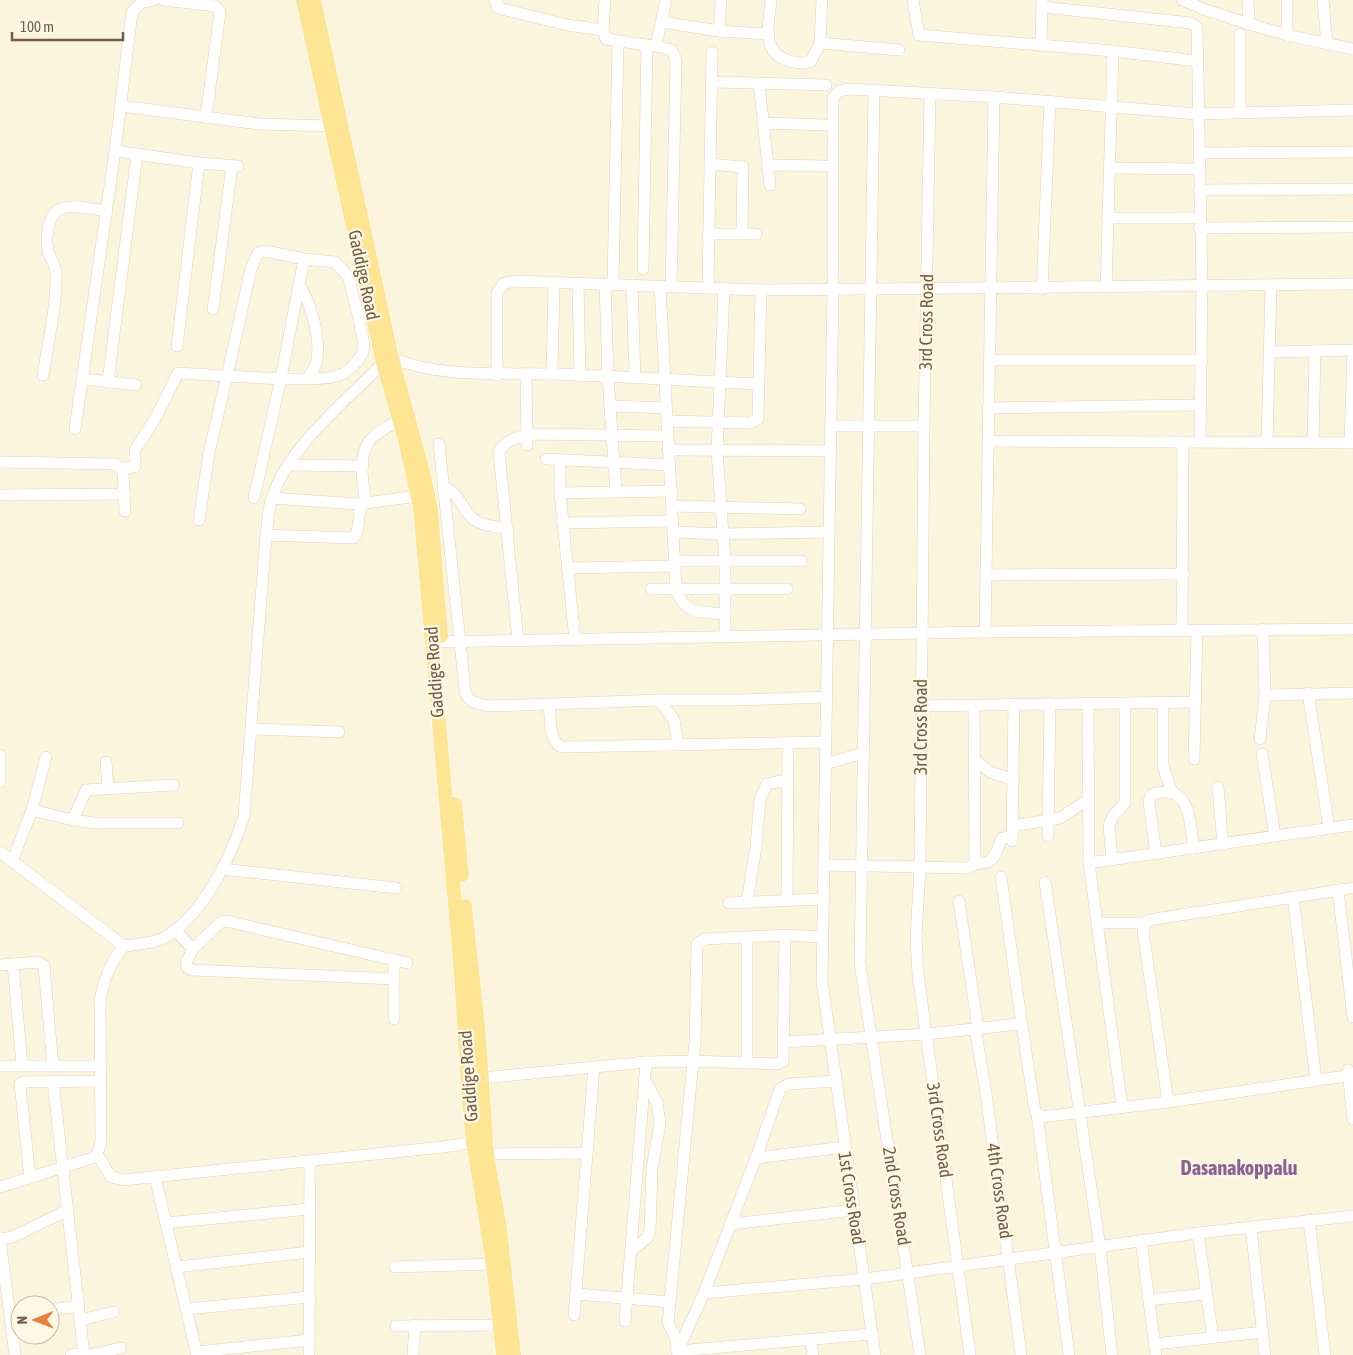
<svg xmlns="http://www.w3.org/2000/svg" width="1353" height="1355" font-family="'Asap Condensed',sans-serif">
	<rect width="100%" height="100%" fill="#fcf5de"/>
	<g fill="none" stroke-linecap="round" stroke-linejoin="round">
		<defs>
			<g id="minor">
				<polyline points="164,0 215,6 220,12 206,117"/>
				<polyline points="495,0 498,7 502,9 567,25 603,30"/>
				<polyline points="605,0 603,30 606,39 653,46"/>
				<polyline points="666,0 656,46 672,50 676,61 671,286"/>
				<path d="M 771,0 C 769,23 760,52 789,61 C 797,63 803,64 811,61 L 820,43 L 822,0"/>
				<polyline points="913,0 919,35 1113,51 1197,61"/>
				<polyline points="1182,0 1206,10 1249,24 1248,0"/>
				<polyline points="1323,0 1327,44"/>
				<polyline points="1043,7 1191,23 1197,27 1202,285 1200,442"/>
				<polyline points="662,22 719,31 767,34"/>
				<polyline points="1249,24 1287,35 1287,0"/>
				<polyline points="719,31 721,0"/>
				<polyline points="1240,34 1240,111"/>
				<polyline points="1287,35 1353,49"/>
				<polyline points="820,43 899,50"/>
				<polyline points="1041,46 1042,0"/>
				<polyline points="712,82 826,85"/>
				<polyline points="759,83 770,185"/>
				<polyline points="874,91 860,964 920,1355"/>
				<polyline points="930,95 924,426 920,868 916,937 918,974 970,1355"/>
				<polyline points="121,106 259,124 330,126"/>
				<polyline points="763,123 825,125"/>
				<polyline points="115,151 199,163 238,166"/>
				<polyline points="1199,153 1353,152"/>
				<polyline points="710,164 743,167 742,234"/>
				<polyline points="768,165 825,166"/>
				<polyline points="1109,168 1199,169"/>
				<polyline points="1199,190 1353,189"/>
				<polyline points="1107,218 1199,218"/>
				<polyline points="1199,228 1353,227"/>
				<polyline points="708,234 756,234"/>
				<polyline points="643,269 647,45"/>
				<polyline points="578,284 580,376"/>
				<polyline points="605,284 608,377 616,492"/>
				<polyline points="613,284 618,42"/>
				<polyline points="632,285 635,378"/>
				<path d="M 300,286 C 311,304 321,338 317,360 C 316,367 312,372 308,377"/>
				<path d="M 660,286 L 676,589 C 685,616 701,611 725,614"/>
				<polyline points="1106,287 1113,51"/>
				<polyline points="708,288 712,52"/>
				<polyline points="1042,289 1050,101"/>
				<polyline points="724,290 717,451 725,561 725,637"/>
				<polyline points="213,309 232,166"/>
				<polyline points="177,346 199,163"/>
				<polyline points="1269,352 1353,350"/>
				<polyline points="990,360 1202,360"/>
				<polyline points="552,374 554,284"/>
				<path d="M 43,375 C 48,342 57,306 56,272 C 55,265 52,260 49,254 C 45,243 47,221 55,213 C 65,201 94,210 107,211"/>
				<polyline points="497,375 497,293 503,284 514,281 761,290 1353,284"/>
				<polyline points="526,375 527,445"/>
				<polyline points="84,379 136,385"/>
				<polyline points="108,382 137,154"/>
				<polyline points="612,406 666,408"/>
				<polyline points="988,408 1201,405"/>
				<polyline points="667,421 750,423 758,419 761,290"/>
				<polyline points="830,426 924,426"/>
				<polyline points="75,429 115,151 132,12 141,3 154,0"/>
				<polyline points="988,441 1353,443"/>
				<polyline points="1267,443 1271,285"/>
				<polyline points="1313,443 1315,351"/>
				<polyline points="1350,443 1353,350"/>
				<path d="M 439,444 L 465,690 C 467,703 480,705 492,706 L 659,700 L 738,700 L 826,697"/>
				<polyline points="668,450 830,451"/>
				<polyline points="546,459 670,465"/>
				<polyline points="560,460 560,493 575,640"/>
				<polyline points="0,462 116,464 123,471 125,511"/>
				<polyline points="288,465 363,466"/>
				<polyline points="122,468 135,467 135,450 155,419 178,373 227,376 251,269 258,253 265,251 304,259 335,262 348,276 359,318"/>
				<path d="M 443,487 C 460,493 461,508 473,519 C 482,526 497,527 508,529"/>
				<polyline points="560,493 672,491"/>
				<polyline points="0,495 124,494"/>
				<polyline points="254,498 281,378 304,259"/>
				<polyline points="272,498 358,504 418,496"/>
				<path d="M 366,503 C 363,484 357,457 370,440 C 377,432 390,426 400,419"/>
				<polyline points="672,506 800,509"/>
				<path d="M 199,520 L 209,453 L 227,376 C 252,377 320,383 340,375 C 349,372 358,362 362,354 C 368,340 355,326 362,312"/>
				<polyline points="563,523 673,521"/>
				<polyline points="674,532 722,534 828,532"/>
				<polyline points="266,535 353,538 357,533 361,503"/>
				<polyline points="675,561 801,561"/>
				<polyline points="568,568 675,566"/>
				<polyline points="986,575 1184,574"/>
				<polyline points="651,589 787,589"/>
				<polyline points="1182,629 1183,442"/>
				<polyline points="985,632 994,97"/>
				<path d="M 518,641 L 499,452 C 505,439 521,436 534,434 L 667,436"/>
				<polyline points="432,642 985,632 1353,629"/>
				<polyline points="1308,693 1329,828"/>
				<polyline points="1265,695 1353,693"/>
				<polyline points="659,700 674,720 678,745"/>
				<polyline points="1163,703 1163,766 1172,792"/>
				<path d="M 549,704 C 551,717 548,742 562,747 L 826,742"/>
				<polyline points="1088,704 1089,863 1122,1107"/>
				<polyline points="920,706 1196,702"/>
				<polyline points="251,729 339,732"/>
				<polyline points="1260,739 1265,695 1263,629"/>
				<polyline points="1262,754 1275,836 1353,825"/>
				<polyline points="0,755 0,782"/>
				<polyline points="1194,759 1197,630"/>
				<polyline points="975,760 990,772 1014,780"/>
				<polyline points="106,762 108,788"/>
				<polyline points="825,764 864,753"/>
				<polyline points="1218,787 1223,845"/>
				<polyline points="32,810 73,820 94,823 178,823"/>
				<polyline points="73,820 86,790 174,785"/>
				<polyline points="1013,826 1060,818 1089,799"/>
				<polyline points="1048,836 1050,703"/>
				<polyline points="1012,841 1014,704"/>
				<polyline points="0,852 124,946"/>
				<path d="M 1156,854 L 1149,802 L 1151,795 C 1156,792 1160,792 1166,792 C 1192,792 1190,830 1194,848"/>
				<polyline points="1112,860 1109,826 1113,816 1125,803 1125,704"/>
				<polyline points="12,861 32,810 46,757"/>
				<polyline points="1089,863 1275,836"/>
				<path d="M 975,864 C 996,863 994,856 1002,838 L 1012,837"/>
				<polyline points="824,865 967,868 975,864 974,705"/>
				<polyline points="222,869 396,888"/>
				<polyline points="1001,877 1022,1026"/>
				<polyline points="1045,882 1100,1247 1112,1355"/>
				<polyline points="1338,890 1353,1017"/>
				<polyline points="1293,897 1316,1080"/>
				<polyline points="787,900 788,743"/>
				<polyline points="959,901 978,1028"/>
				<polyline points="747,902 756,847 760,799 767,784 787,780"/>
				<polyline points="729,903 823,899"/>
				<polyline points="1097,923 1145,923"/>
				<polyline points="175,930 193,949"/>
				<polyline points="785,935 705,939 697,944 695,1043 693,1061 778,1064 783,1061 785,935 823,937"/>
				<polyline points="13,964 22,1066"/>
				<polyline points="0,965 38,962 44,966 53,1066"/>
				<polyline points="394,979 192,970 187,967 186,963 193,949 221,922 226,921 407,963"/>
				<polyline points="394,1019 394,960"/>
				<polyline points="975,1028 985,1086 1021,1355"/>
				<polyline points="784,1042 927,1034 1019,1024 1022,1026 1035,1111 1041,1117 1168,1102 1353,1075"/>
				<polyline points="747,1063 747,937"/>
				<polyline points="0,1066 99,1066"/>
				<polyline points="1348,1070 1353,1119"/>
				<polyline points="482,1078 646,1062 693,1061 668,1323 676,1338 677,1351"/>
				<polyline points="53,1081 84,1355"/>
				<polyline points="1168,1102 1143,931 1145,923 1149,920 1353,888"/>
				<polyline points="1037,1114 1069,1355"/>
				<polyline points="97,1154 111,1177 123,1180 443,1147 482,1141"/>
				<polyline points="487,1154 587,1153"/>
				<polyline points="756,1158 844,1147"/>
				<polyline points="155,1177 197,1355"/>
				<polyline points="30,1178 20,1084 23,1082 100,1081"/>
				<path d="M 0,1187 L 92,1158 L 97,1154 L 101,1142 L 100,1002 C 104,979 109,964 124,946 C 137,944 153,944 165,937 C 203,916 232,855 244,816 L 266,535 C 268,523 268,509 272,498 C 288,447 346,401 383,363 L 392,358 C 441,378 499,373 551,374 C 620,376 689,381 757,384"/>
				<polyline points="1309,1220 1325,1355"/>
				<polyline points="166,1223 309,1209"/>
				<polyline points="731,1224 854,1210"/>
				<polyline points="1251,1227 1265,1355"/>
				<polyline points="1198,1233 1213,1338"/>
				<polyline points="0,1239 15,1355"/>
				<polyline points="0,1239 12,1237 66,1211"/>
				<polyline points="1141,1240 1156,1355"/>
				<polyline points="631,1251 647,1238 650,1231 652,1168 660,1124 657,1102 645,1081"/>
				<polyline points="177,1267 309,1252"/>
				<polyline points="395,1267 493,1264"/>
				<polyline points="704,1293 865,1279 1198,1233 1353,1216"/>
				<polyline points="576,1294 670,1302"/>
				<polyline points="1149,1300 1205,1294"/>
				<polyline points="187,1309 309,1297"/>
				<polyline points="50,1310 79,1306"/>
				<polyline points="574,1315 594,1067"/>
				<polyline points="80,1320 114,1312"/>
				<polyline points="625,1321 646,1062"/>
				<polyline points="396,1326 499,1325"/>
				<polyline points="810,1340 813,1355"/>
				<polyline points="1155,1344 1263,1332"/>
				<polyline points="678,1350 704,1293 756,1158 780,1089 789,1084 836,1081"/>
				<polyline points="677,1351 872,1334"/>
				<polyline points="197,1352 309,1340"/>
				<polyline points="71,1355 84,1353"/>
				<polyline points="89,1355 121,1348"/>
				<polyline points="309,1355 310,1161"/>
				<polyline points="413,1355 415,1325"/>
				<polyline points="875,1355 822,981 833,288 833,98 839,91 849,89 994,97 1197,114 1353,110"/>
			</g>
			<g id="major">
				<polyline points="303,0 383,363 404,436 420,507 461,973 468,1090 473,1142 493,1264 503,1355"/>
				<polyline points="314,0 392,358 423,472 431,509 441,636"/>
				<polyline points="455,804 462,875"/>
				<polyline points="465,906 478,1026 487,1154 500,1229 514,1355"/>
			</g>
		</defs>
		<use href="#minor" stroke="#e0d1ba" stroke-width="12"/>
		<use href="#major" stroke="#fff" stroke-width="15"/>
		<use href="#minor" stroke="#fff" stroke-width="11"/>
		<use href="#major" stroke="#fde594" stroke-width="14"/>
	</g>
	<g text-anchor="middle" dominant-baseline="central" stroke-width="4.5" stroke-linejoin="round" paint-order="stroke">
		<g font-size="18" fill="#725c46" stroke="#fff8e4">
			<text transform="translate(364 275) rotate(78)">Gaddige Road</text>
			<text transform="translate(926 322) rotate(-89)">3rd Cross Road</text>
			<text transform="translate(434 672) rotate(-94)">Gaddige Road</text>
			<text transform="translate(920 727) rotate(-90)">3rd Cross Road</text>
			<text transform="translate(468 1076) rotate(-94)">Gaddige Road</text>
			<text transform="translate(940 1130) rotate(82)">3rd Cross Road</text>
			<text transform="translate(1000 1191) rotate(82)">4th Cross Road</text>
			<text transform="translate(897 1196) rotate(81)">2nd Cross Road</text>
			<text transform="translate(852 1198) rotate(81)">1st Cross Road</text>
		</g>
		<g font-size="20" font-weight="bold" fill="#8c6195" stroke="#fff8e4">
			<text x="1239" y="1167">Dasanakoppalu</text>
		</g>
	</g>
	<g transform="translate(35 1320) rotate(269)"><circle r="24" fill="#fff8e4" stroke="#c7baa5"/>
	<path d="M0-4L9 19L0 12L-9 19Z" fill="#e97f40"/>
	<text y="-8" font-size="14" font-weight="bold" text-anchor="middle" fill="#725c46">N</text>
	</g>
	<path d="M12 32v8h111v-8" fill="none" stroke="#725c46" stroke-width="2.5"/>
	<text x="20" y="32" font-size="15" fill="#725c46" stroke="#fff8e4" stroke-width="4" paint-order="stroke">100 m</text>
</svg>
